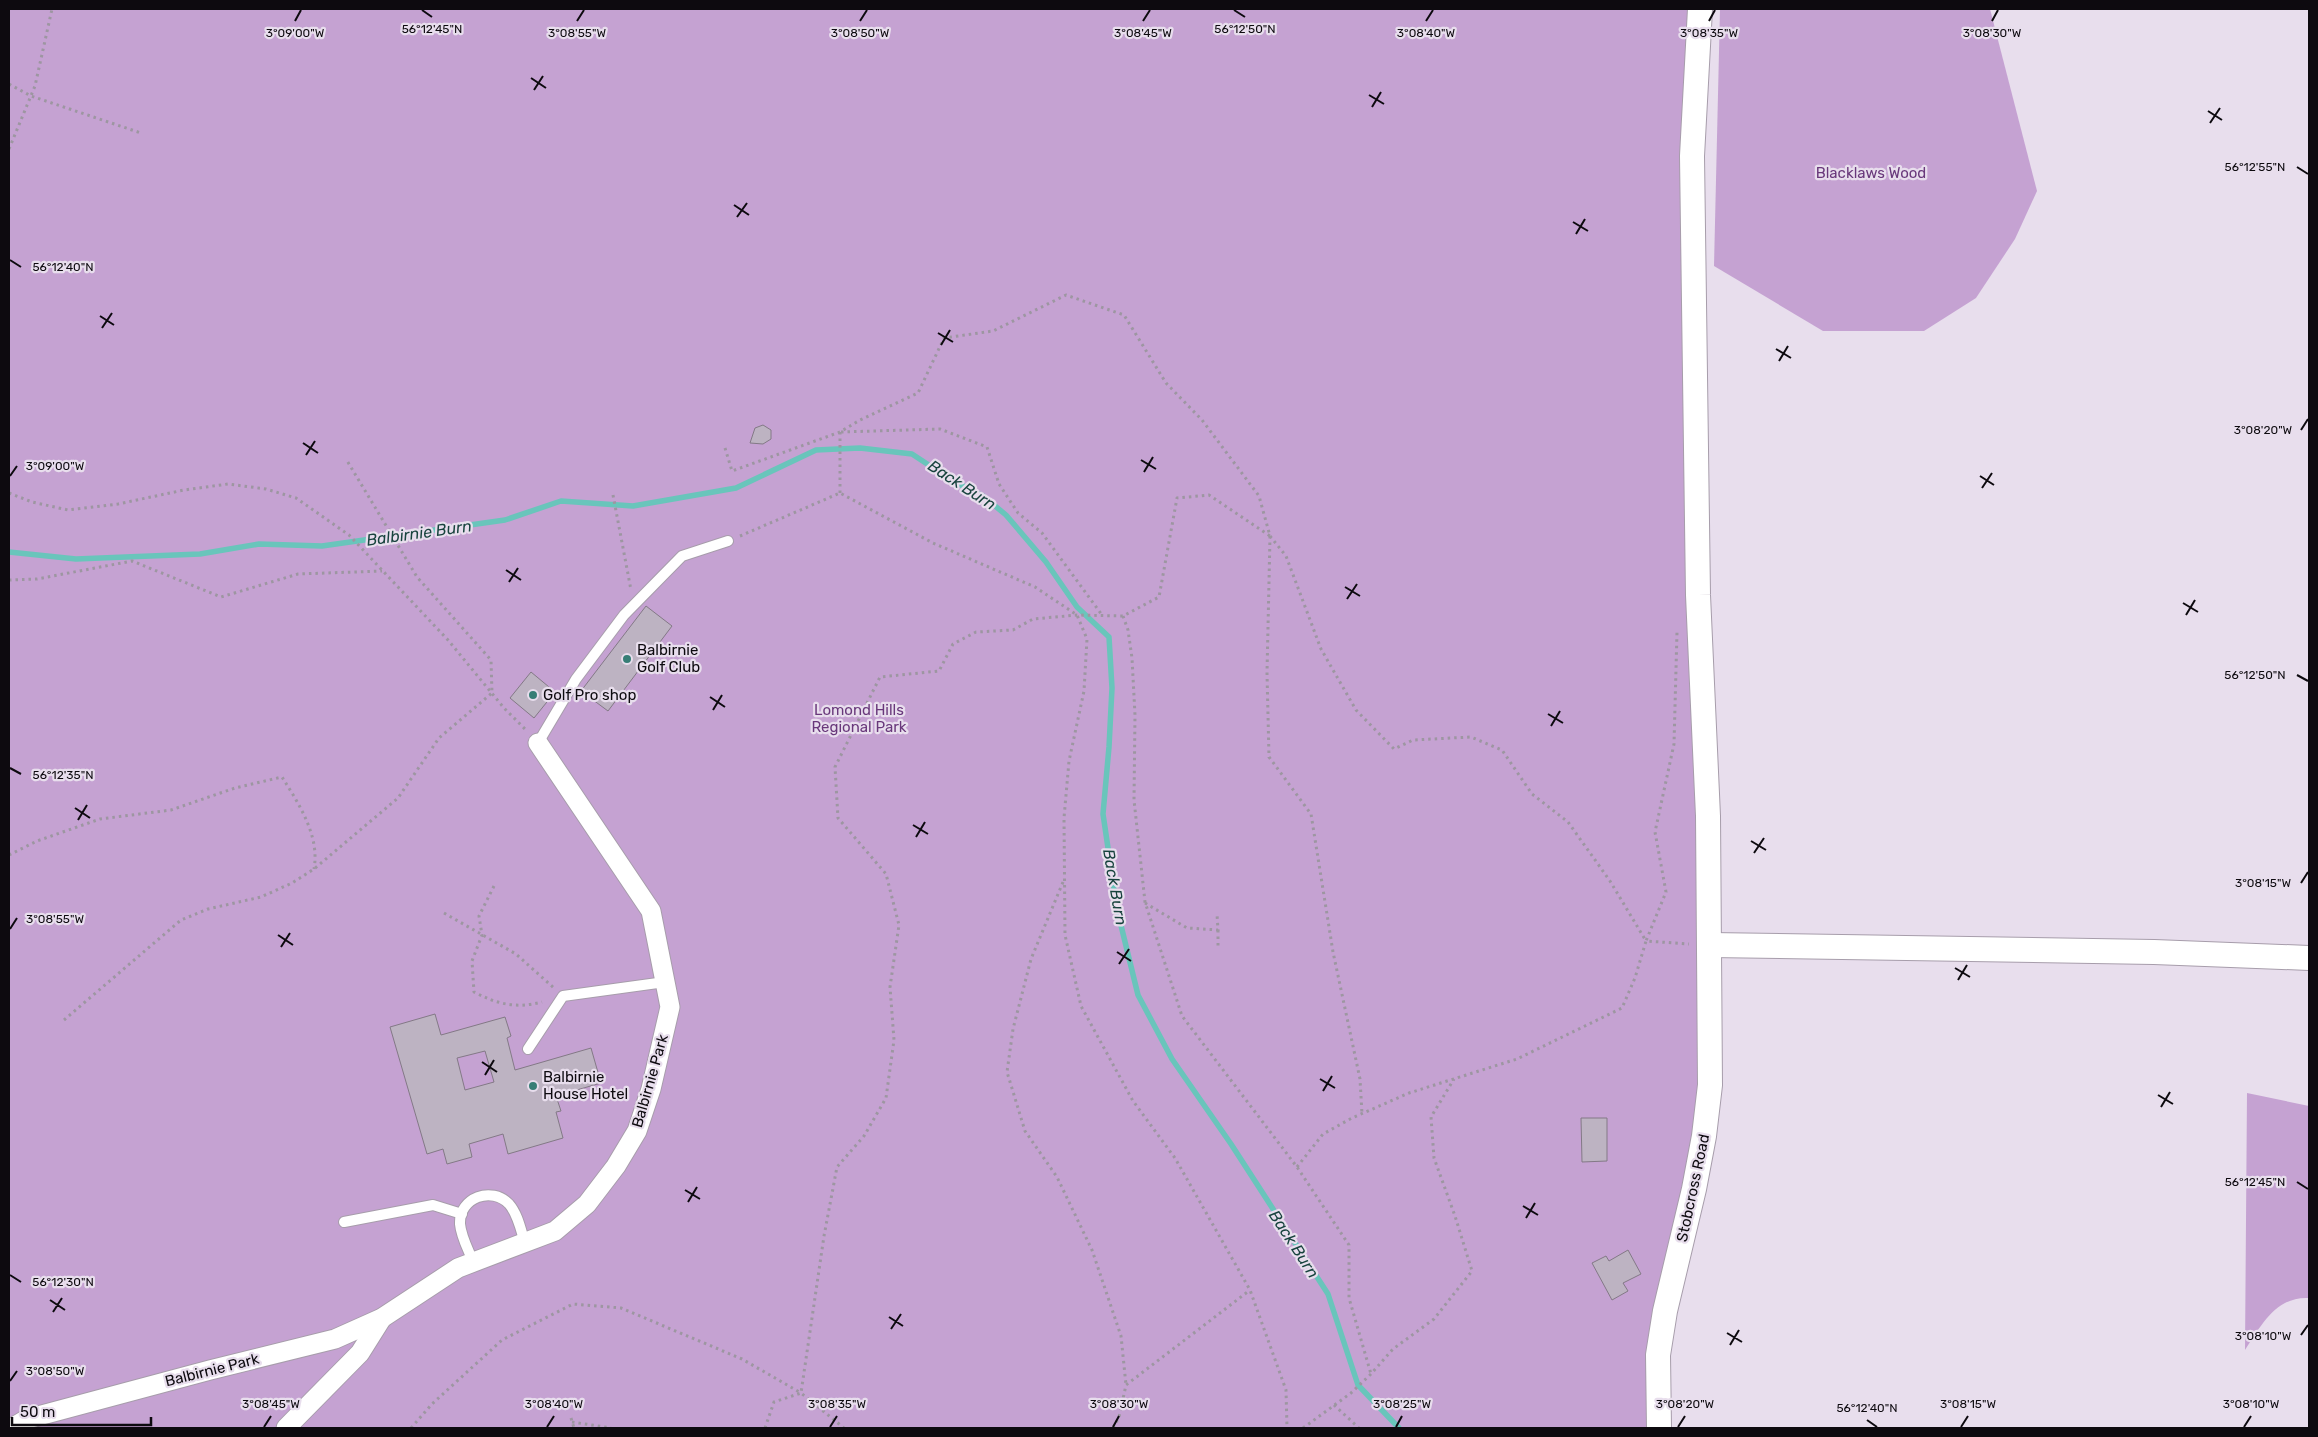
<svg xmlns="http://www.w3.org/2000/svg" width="2318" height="1437" font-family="Rubik,sans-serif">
	<rect width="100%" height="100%" fill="#e8deed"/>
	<g fill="#c5a2d2">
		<polygon points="9,9 1700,9 1710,1085 1658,1355 1661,1428 9,1428"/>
		<polygon points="1720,9 1990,9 2037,191 2015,239 1976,298 1924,331 1823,331 1714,266"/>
		<path d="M 2247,1093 L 2309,1106 L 2309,1298 C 2276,1296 2261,1326 2245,1350 Z"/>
	</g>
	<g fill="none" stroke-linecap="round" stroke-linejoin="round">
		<polyline stroke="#69c5bb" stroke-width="5.5" points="9,552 76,559 200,554 259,544 322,546 505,520 561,501 633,506 736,488 816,450 860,448 912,454 953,481 983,496 1006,515 1046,562 1077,607 1109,637 1112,688 1109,747 1103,814 1117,909 1138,995 1172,1059 1231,1144 1328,1294 1358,1385 1399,1428"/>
	</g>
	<g fill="#bdb3c2" stroke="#837986" fill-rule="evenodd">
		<polygon points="763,425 771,430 771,439 763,444 750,443 755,428"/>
		<polygon points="646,606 672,626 608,711 581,691"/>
		<polygon points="531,672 555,692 534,718 510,698"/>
		<path d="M 435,1014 L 441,1035 L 505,1017 L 511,1036 L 507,1038 L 515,1070 L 591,1048 L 601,1083 L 556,1096 L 561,1111 L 556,1112 L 563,1138 L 508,1154 L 503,1134 L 469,1144 L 472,1157 L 447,1164 L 443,1149 L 427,1154 L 390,1027 ZM 485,1051 L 494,1082 L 465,1090 L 457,1058 Z"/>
		<polygon points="1581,1118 1607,1118 1607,1161 1582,1162"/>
		<polygon points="1628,1250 1641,1274 1623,1283 1628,1291 1612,1300 1592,1263 1606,1256 1609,1261"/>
	</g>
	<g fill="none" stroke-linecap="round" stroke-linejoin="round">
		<defs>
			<g id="service">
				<polyline points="538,743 576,679 624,615 682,556 728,541"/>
				<polyline points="528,1049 563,996 665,982"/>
				<polyline points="344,1222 433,1205 462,1214"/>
				<path d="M 474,1264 C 469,1251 461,1237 460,1224 C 459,1197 492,1186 509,1204 C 518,1214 521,1231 525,1243"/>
			</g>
			<g id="minor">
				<polyline points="12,1428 27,1419 210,1370 335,1339 382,1318 458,1268 555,1231 587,1204 616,1166 637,1131 651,1089 670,1007 651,911 538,743"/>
				<polyline points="286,1428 360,1353 382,1318"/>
			</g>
			<g id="tertiary">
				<polyline points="1710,945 2154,952 2309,958"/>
				<polyline points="1659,1428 1658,1355 1665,1311 1694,1189 1704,1136 1710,1085 1708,816 1698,595 1692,156 1700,9"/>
			</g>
		</defs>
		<use href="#service" stroke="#a79dab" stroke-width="12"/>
		<use href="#minor" stroke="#a79dab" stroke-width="21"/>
		<use href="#tertiary" stroke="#a79dab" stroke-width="26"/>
		<g stroke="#9d96a1" stroke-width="3" stroke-dasharray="2.5 4" stroke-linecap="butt">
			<polyline points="9,84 31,96 141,133"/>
			<polyline points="9,149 35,86 52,9"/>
			<polyline points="841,432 940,429 987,447 999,484 1018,513 1042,533 1102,615"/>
			<polyline points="725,448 732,471 840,432 860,420 918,393 944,338 993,331 1066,295 1124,315 1166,383 1202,420 1259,496 1270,536 1209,495 1177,498 1159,597 1123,616 1077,615 1033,619 1013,630 976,632 953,644 939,671 880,677 835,767 838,818 886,874 899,925 890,987 894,1040 886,1098 864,1136 837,1167 824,1236 801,1393 844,1428"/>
			<polyline points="9,493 32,502 68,510 118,504 184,490 228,484 266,489 296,498 349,535 448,640 504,708 526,730"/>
			<polyline points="840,493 840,432"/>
			<polyline points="613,495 631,590"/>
			<polyline points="740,536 840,493 933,543 1035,587 1077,615 1087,639 1084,691 1069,761 1064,818 1065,935 1081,1006 1133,1101 1175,1158 1250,1290 1286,1390 1287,1428"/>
			<polyline points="1270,536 1286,556 1321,649 1356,710 1394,749 1413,740 1471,737 1502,750 1532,794 1568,822 1610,881 1646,941 1666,892 1655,832 1674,744 1677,632"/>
			<polyline points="1270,536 1267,673 1269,757 1311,814 1333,952 1360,1079 1362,1114"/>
			<polyline points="9,580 37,579 132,561 221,597 298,574 382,571"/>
			<polyline points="1123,616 1128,630 1132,658 1135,715 1134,800 1145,902 1182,1016 1297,1167 1349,1245 1349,1298 1371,1374"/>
			<path d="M 9,855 L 37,841 L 100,819 L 171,810 L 235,788 L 282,777 C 299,804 320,836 314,869"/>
			<polyline points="1063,882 1031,959 1013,1029 1007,1072 1025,1131 1057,1177 1092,1250 1121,1336 1126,1385"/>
			<path d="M 494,886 L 479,916 L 482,935 L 472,961 L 474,992 C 497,1004 516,1009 542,1002"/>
			<polyline points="1145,903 1187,928 1218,930 1217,914"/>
			<polyline points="444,913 516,954 554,988"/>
			<polyline points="1218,930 1218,948"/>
			<polyline points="64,1020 181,920 208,909 261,897 292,883 314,869 398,798 439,738 492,693 491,660 417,577 346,459"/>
			<polyline points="1297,1167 1323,1134 1352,1118 1409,1093 1517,1059 1622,1008 1635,978 1646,941 1689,944"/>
			<polyline points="1334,1405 1359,1428"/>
			<polyline points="571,1418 574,1428"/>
			<polyline points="572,1422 611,1428"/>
			<polyline points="411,1428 432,1404 502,1340 573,1304 621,1308 742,1359 801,1393"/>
			<polyline points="765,1428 774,1402 801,1393"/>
			<polyline points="1113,1428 1119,1417 1126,1385 1250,1290"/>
			<polyline points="1303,1428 1351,1393 1371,1374 1393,1349 1434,1319 1472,1271 1455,1216 1434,1158 1431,1117 1454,1079"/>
		</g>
		<use href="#service" stroke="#fff" stroke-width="10"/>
		<use href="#minor" stroke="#fff" stroke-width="19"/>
		<use href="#tertiary" stroke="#fff" stroke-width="24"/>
	</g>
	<path fill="none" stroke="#0d0a0f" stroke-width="2" d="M 422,10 L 432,17M 1234,10 L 1245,17M 295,21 L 301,10M 577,21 L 584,10M 860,21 L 867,10M 1143,21 L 1150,10M 1426,21 L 1433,10M 1709,21 L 1715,10M 1992,21 L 1998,10M 531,78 L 546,88M 534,90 L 543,76M 1369,95 L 1384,104M 1372,107 L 1381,92M 2208,111 L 2222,120M 2210,123 L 2220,108M 2297,167 L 2308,174M 734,205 L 749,215M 737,217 L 747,203M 1573,222 L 1588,231M 1576,234 L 1585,219M 10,260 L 21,267M 100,316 L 114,325M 102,328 L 112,313M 938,333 L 953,342M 941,345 L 950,330M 1776,349 L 1791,358M 1779,361 L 1788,346M 2301,430 L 2308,419M 303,443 L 318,453M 306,455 L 315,441M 1141,460 L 1156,469M 1144,472 L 1153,457M 10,476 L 17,466M 1980,476 L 1994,485M 1982,488 L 1992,473M 506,570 L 521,580M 509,582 L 518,568M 1345,587 L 1360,596M 1347,599 L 1357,584M 2183,603 L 2198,612M 2186,615 L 2195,600M 2297,675 L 2308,681M 710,697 L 725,707M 713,710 L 722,695M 1548,714 L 1563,723M 1551,726 L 1560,711M 10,768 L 21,774M 75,808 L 90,818M 78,820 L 87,805M 913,825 L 928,834M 916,837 L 925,822M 1751,841 L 1766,850M 1754,853 L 1764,838M 2301,883 L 2308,872M 10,929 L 17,918M 278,935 L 293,945M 281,947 L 290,933M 1117,952 L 1131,961M 1119,964 L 1129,949M 1955,968 L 1970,977M 1958,980 L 1967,965M 482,1062 L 497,1072M 485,1075 L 494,1060M 1320,1079 L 1335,1088M 1323,1091 L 1332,1076M 2158,1095 L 2173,1104M 2161,1107 L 2170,1092M 2297,1182 L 2308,1189M 685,1190 L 700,1199M 688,1202 L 697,1187M 1523,1206 L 1538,1215M 1526,1218 L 1535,1203M 10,1275 L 21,1282M 50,1300 L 65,1310M 53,1312 L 62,1298M 889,1317 L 903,1326M 891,1329 L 901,1314M 1727,1333 L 1742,1342M 2301,1335 L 2308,1325M 1730,1345 L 1739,1330M 10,1381 L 17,1371M 1867,1420 L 1877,1427M 264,1427 L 271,1416M 547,1427 L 554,1416M 830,1427 L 837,1416M 1113,1427 L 1119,1416M 1396,1427 L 1402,1416M 1678,1427 L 1685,1416M 1961,1427 L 1968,1416M 2244,1427 L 2251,1416"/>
	<g fill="#377e76" stroke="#e8deed" stroke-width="2">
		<circle cx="627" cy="659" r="5"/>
		<circle cx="533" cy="695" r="5"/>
		<circle cx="533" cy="1086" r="5"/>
	</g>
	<g text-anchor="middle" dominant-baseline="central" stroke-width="4.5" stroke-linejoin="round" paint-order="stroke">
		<g font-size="15" fill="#69387b" stroke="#e8deed">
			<text x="1871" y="173">Blacklaws Wood</text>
			<text x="859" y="710">Lomond Hills<tspan x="859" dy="17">Regional Park</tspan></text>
		</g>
		<g font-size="15" fill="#0d0a0f" stroke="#e8deed" text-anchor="start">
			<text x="637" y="650">Balbirnie<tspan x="637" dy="17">Golf Club</tspan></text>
			<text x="543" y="695">Golf Pro shop</text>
			<text x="543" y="1077">Balbirnie<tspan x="543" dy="17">House Hotel</tspan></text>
		</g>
		<g font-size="15" fill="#0d0a0f" stroke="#e8deed">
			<text transform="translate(650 1081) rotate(-74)">Balbirnie Park</text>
			<text transform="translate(1693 1188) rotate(-78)">Stobcross Road</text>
			<text transform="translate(212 1370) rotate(-14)">Balbirnie Park</text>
		</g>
		<g font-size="16" font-style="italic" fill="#18433e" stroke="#e8deed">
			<text transform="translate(962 485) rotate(33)">Back Burn</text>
			<text transform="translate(419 533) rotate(-8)">Balbirnie Burn</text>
			<text transform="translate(1115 887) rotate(80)">Back Burn</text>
			<text transform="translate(1294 1244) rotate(57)">Back Burn</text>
		</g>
	</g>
	<g font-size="12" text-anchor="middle" fill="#0d0a0f" stroke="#e8deed" stroke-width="4.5" stroke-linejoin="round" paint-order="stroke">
		<text x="432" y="33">56°12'45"N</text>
		<text x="1245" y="33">56°12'50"N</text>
		<text x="295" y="37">3°09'00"W</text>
		<text x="577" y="37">3°08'55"W</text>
		<text x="860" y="37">3°08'50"W</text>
		<text x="1143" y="37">3°08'45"W</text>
		<text x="1426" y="37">3°08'40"W</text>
		<text x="1709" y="37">3°08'35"W</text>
		<text x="1992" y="37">3°08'30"W</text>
		<text x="2255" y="171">56°12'55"N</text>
		<text x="63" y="271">56°12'40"N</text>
		<text x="2263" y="434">3°08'20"W</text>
		<text x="55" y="470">3°09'00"W</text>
		<text x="2255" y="679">56°12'50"N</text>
		<text x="63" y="779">56°12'35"N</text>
		<text x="2263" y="887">3°08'15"W</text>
		<text x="55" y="923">3°08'55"W</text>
		<text x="2255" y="1186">56°12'45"N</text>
		<text x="63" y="1286">56°12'30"N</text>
		<text x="2263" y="1340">3°08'10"W</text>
		<text x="55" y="1375">3°08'50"W</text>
		<text x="271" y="1408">3°08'45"W</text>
		<text x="554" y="1408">3°08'40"W</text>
		<text x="837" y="1408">3°08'35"W</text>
		<text x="1119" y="1408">3°08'30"W</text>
		<text x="1402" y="1408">3°08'25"W</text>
		<text x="1685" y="1408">3°08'20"W</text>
		<text x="1968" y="1408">3°08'15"W</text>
		<text x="2251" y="1408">3°08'10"W</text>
		<text x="1867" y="1412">56°12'40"N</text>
	</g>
	<rect width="2318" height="1437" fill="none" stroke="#0d0a0f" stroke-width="20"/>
	<path d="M12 1417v8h139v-8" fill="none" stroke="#0d0a0f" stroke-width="2.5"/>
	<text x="20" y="1417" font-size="15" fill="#0d0a0f" stroke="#e8deed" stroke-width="4" paint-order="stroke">50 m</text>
</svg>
